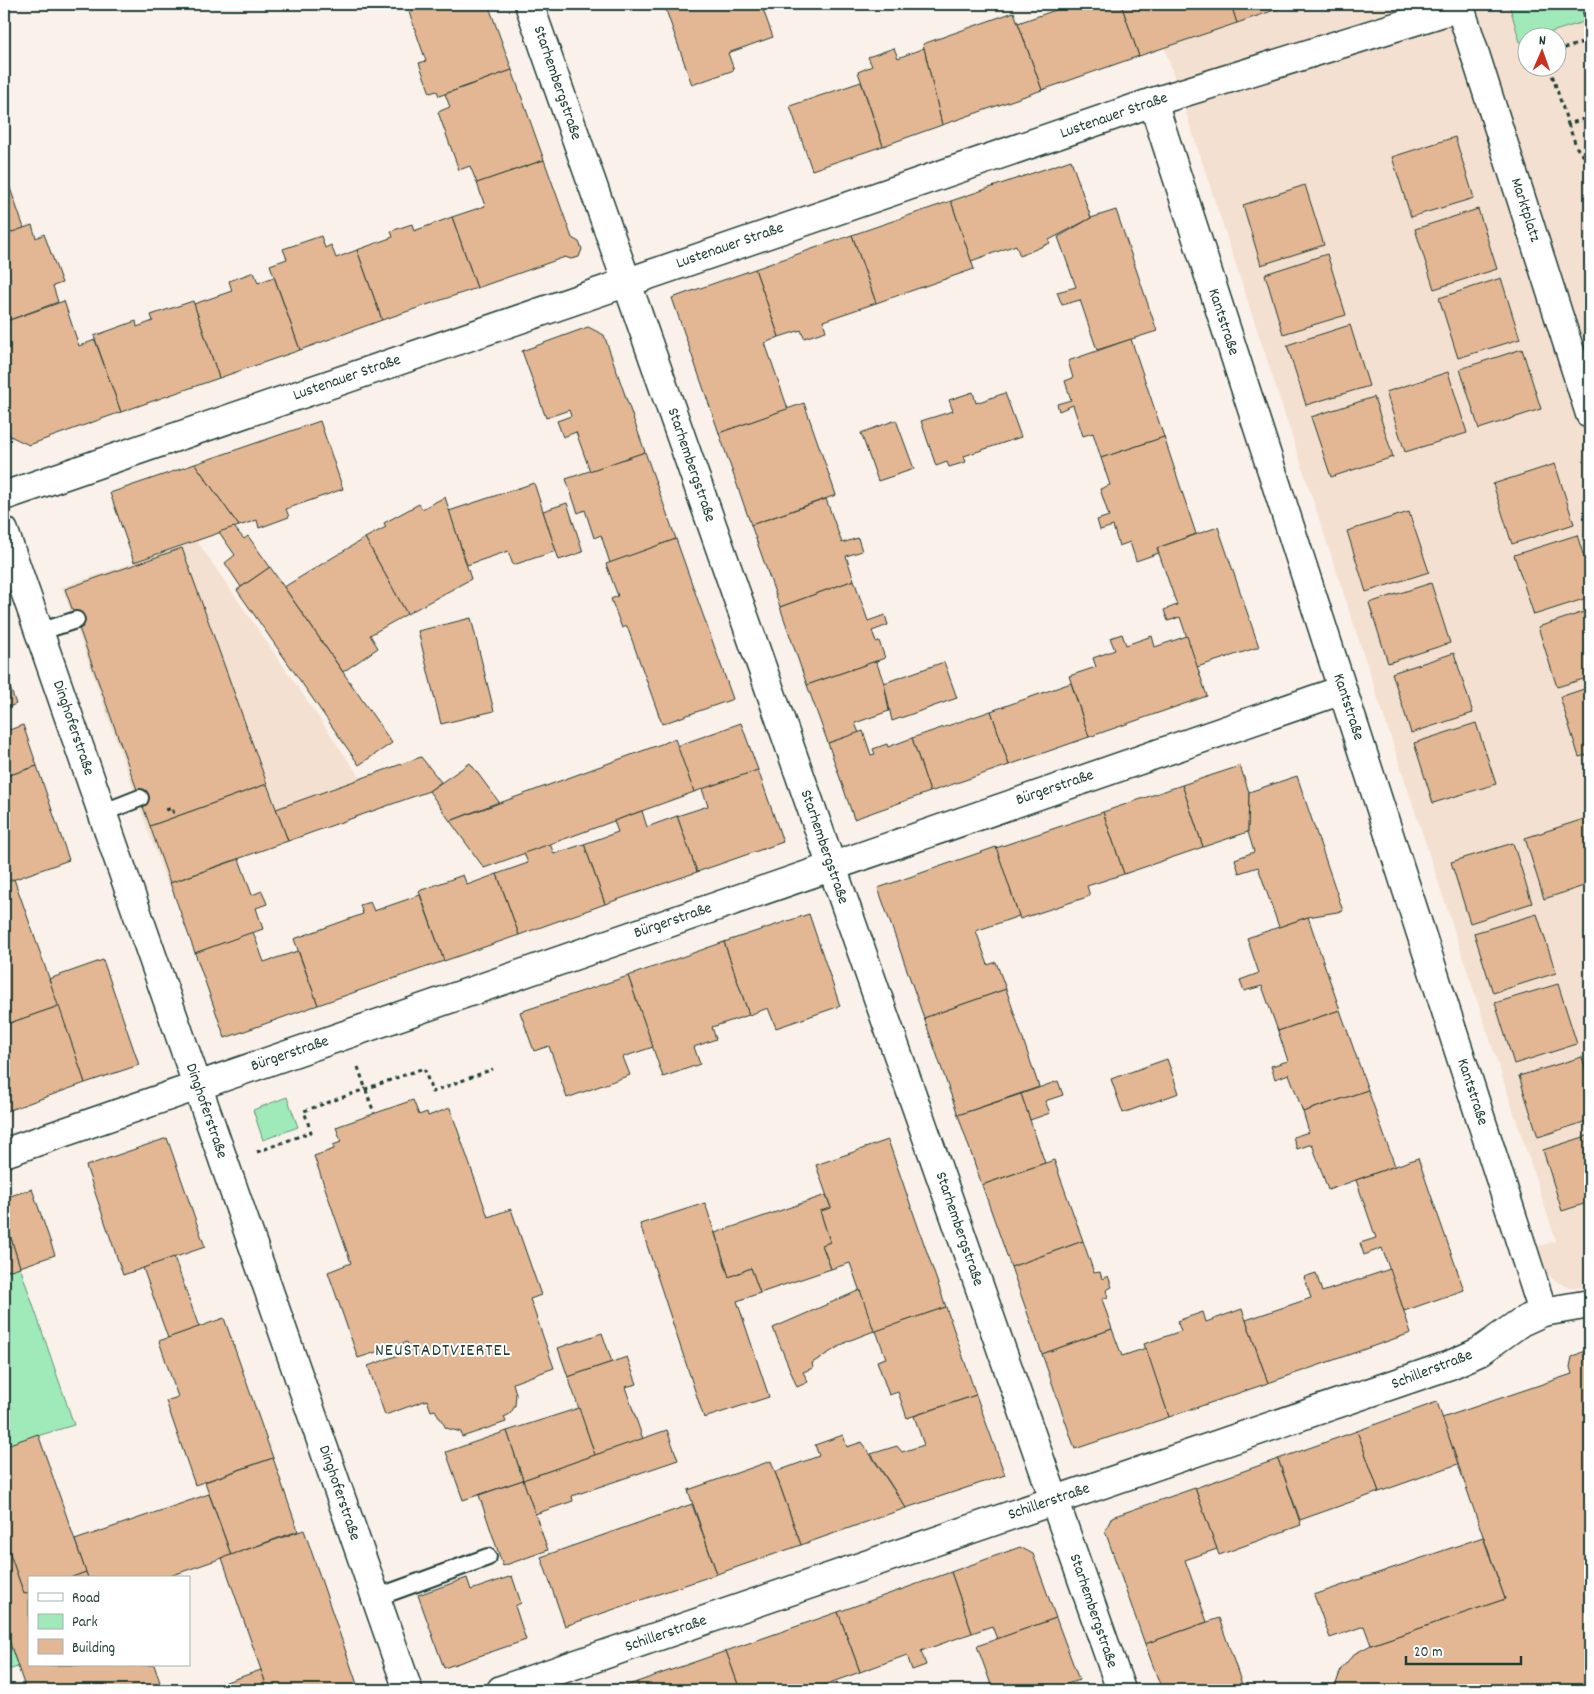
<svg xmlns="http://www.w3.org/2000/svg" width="1594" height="1694" font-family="Dekko,sans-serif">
	<rect width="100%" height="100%" fill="#faf1ea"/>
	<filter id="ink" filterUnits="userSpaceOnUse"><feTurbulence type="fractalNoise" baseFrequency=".02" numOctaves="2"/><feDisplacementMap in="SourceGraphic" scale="10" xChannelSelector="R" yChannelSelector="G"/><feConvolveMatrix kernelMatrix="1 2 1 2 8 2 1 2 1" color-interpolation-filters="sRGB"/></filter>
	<g filter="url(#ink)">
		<g fill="#f3e0d0">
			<polygon points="1292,4 1509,4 1520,42 1526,40 1526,68 1556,68 1556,38 1535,37 1590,20 1590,1288 1571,1287 1559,1283 1548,1275 1542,1264 1538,1246 1556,1241 1165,49 1165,47"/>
			<polygon points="197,541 381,808 167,884 62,587"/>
		</g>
		<g fill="#a0eaba" stroke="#609477">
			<polygon points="1509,4 1590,4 1590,20 1535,37 1526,38 1526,40 1520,42"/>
			<polygon points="287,1097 298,1127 263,1140 253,1110"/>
			<polygon points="20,1267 74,1425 4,1446 4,1272"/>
			<polygon points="4,1626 18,1667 4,1671"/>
		</g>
		<g fill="#e4b794" stroke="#1f3d34">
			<polygon points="417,4 431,4 419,8"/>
			<polygon points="431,4 488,4 512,70 439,96 437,91 430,93 419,63 426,61 409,12"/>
			<polygon points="664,4 761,4 773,37 728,53 734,70 692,85"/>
			<polygon points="1073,4 1121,4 1139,56 1042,90 1018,23"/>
			<polygon points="1121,4 1231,4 1237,23 1139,56"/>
			<polygon points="1231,4 1292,4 1237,23"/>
			<polygon points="1014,12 1042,90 942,125 923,44"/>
			<polygon points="894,48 898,58 924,48 942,125 883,146 858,72 872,66 868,57"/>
			<polygon points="512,70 544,160 477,183 470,166 459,170 438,112 450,107 445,94"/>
			<polygon points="861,82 883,146 812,170 790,106"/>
			<polygon points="1455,137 1474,198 1411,217 1392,157"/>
			<polygon points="544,160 572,238 579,242 582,249 579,257 571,259 565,257 477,288 452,217 485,206 477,183"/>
			<polygon points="1071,160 1091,218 1049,240 1050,243 1020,256 1016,245 971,261 951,201"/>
			<polygon points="4,171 24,228 4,235"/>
			<polygon points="1305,185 1324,245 1261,265 1243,205"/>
			<polygon points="951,201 974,269 876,303 852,235"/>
			<polygon points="1478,209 1497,269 1434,289 1415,229"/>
			<polygon points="1116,210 1157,331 1097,350 1080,300 1062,305 1057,292 1076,287 1058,237 1091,218"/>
			<polygon points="452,217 477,288 382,320 357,250 393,237 391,231 412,224 414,231"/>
			<polygon points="32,225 36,238 44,234 62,283 53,286 58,302 4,322 4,235"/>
			<polygon points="852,235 876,303 823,321 826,331 804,338 801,330 779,337 755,269"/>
			<polygon points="321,236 325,248 331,245 336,258 357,250 382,320 300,350 270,265 287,259 283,249"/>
			<polygon points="1327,254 1346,315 1283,334 1265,274"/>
			<polygon points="755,269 779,337 765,343 788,409 719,433 672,298"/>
			<polygon points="254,272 258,283 274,277 300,350 219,378 194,304 232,291 229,281"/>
			<polygon points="1501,278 1520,339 1458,358 1439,298"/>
			<polygon points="64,301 79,346 95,340 121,412 29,445 10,436 4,418 4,322"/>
			<polygon points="193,301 219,378 121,412 94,336 136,321 137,327 153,321 151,315"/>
			<polygon points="1350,325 1369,386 1306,405 1287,345"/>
			<polygon points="588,327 604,335 645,452 590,471 576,432 563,437 557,421 571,416 569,410 546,418 522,351"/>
			<polygon points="1131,339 1164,437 1101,458 1093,433 1083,436 1073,405 1059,411 1057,404 1071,400 1065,381 1073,378 1068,361"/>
			<polygon points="1522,349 1541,409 1479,429 1460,369"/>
			<polygon points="1448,372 1467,433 1405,452 1386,392"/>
			<polygon points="973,392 976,403 1005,393 1021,437 964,456 966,462 949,467 947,462 936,466 921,421 953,411 949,400"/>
			<polygon points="1374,397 1393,457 1331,477 1311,417"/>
			<polygon points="804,403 836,495 751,525 719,433"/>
			<polygon points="896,420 914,469 878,481 861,433"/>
			<polygon points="320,421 343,489 286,509 289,517 259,528 257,520 239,526 195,464"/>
			<polygon points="1164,437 1196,534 1157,548 1159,553 1136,561 1130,542 1119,546 1113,526 1100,530 1097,520 1109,516 1100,489 1110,485 1101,458"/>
			<polygon points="645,452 676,539 610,563 601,535 594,538 585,510 578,513 566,479"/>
			<polygon points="195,464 239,526 134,562 110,493"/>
			<polygon points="1555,464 1574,524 1512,544 1493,484"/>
			<polygon points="534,483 556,551 513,565 508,551 467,565 449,511"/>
			<polygon points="445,497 471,579 407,614 365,538 386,527 384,523 419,504 422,509"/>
			<polygon points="826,499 842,543 858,538 862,551 846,556 854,580 780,607 751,525"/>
			<polygon points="567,503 583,552 559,560 543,511"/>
			<polygon points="1409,512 1429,572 1366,592 1347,531"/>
			<polygon points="234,527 244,539 248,536 270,567 241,587 225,563 235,555 219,532"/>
			<polygon points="1218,527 1259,647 1197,667 1180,617 1168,621 1164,610 1177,605 1157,548"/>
			<polygon points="1577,535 1590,576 1590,597 1534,615 1514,555"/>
			<polygon points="365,538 407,614 370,635 378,648 343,672 284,587"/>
			<polygon points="676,539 733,699 662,724 627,626 622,628 611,599 618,596 606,564"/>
			<polygon points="182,548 267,784 150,826 65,589"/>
			<polygon points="270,567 392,743 359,765 237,590"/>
			<polygon points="854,580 868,621 885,615 888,625 872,631 876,642 879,641 885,658 807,685 780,607"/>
			<polygon points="1431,583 1450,643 1388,663 1369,603"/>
			<polygon points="1590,610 1590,677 1557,687 1538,627"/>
			<polygon points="471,618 494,711 441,724 418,631"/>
			<polygon points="1122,634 1126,645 1152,636 1155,647 1187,636 1207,696 1089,737 1069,676 1096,667 1093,658 1115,650 1110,638"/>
			<polygon points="1454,653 1473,713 1411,733 1392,673"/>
			<polygon points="876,661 884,683 889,711 855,723 859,733 828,743 807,685"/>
			<polygon points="944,662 957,698 892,721 884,683"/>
			<polygon points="7,679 16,704 4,709 4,680"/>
			<polygon points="1071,683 1089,737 1009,765 991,711"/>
			<polygon points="1590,687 1590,754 1579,757 1560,697"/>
			<polygon points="991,711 1009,765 930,792 912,738"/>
			<polygon points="741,723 758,770 694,792 677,746"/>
			<polygon points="1476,723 1496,784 1433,803 1414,743"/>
			<polygon points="23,725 37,766 4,777 4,732"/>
			<polygon points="863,731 871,755 875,754 873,749 887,744 888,747 912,738 930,792 854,819 828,743"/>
			<polygon points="675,739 694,792 484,868 450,821"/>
			<polygon points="421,757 441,782 429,791 288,841 276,809"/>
			<polygon points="470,763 499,802 450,821 429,791"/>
			<polygon points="37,766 69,860 4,883 4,777"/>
			<polygon points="1240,766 1249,792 1248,832 1203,847 1182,785"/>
			<polygon points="758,770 783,842 697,872 677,816 708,806 702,789"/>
			<polygon points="1297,776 1343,911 1308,917 1279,927 1258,867 1239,873 1235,859 1254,852 1248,832 1249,792"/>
			<polygon points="267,784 288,841 170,883 150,826"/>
			<polygon points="1182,785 1203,847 1124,874 1103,812"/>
			<polygon points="642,811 647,827 677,816 697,872 605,904 584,844 618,832 614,821"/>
			<polygon points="1103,812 1124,874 1087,886 1090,896 1020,919 996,848"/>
			<polygon points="1587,818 1590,828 1590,884 1544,899 1525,838"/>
			<polygon points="1513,843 1532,903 1470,923 1451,862"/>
			<polygon points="550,844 554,854 584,844 605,904 519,935 497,874 528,863 524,853"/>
			<polygon points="996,847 1019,916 976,931 988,965 996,962 1006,989 924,1018 878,888"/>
			<polygon points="239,859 252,895 262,891 267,904 256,908 263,929 195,953 170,883"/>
			<polygon points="497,874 519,935 444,961 419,891 463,875 467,885"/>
			<polygon points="14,879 59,1006 4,1025 4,883"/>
			<polygon points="420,895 444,961 318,1005 294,939 363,914 360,905 370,902 374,911"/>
			<polygon points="809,914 840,1006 776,1028 768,1008 749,1015 724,942"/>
			<polygon points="1537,914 1556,973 1493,993 1474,933"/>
			<polygon points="1308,917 1340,1010 1278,1031 1262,986 1244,991 1240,980 1259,973 1247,938"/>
			<polygon points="253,932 264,962 298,951 318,1005 225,1038 195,953"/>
			<polygon points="724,942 749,1015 712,1027 716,1039 694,1047 700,1064 663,1077 628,976"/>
			<polygon points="103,960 139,1065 85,1083 49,979"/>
			<polygon points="628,976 653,1047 623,1057 630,1075 567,1098 549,1046 534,1051 520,1012"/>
			<polygon points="1558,984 1577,1044 1514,1064 1495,1003"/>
			<polygon points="1006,989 1039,1087 958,1115 924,1018"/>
			<polygon points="59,1006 85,1083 4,1112 4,1025"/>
			<polygon points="1340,1010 1368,1090 1303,1112 1289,1074 1275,1079 1271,1066 1288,1061 1278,1031"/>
			<polygon points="1582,1057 1590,1083 1590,1120 1538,1137 1519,1076"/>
			<polygon points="1167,1059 1179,1093 1123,1113 1111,1079"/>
			<polygon points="1058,1081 1063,1095 1045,1101 1050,1113 1030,1120 1021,1094"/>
			<polygon points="1368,1090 1395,1166 1328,1190 1312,1144 1297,1149 1293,1137 1309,1132 1303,1112"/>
			<polygon points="1021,1094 1045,1163 982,1185 958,1115"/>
			<polygon points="413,1100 419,1115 427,1112 428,1116 450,1108 488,1217 511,1209 541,1295 530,1299 554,1368 513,1383 516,1394 515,1406 510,1414 504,1417 506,1422 462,1437 461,1432 446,1428 435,1410 431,1411 427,1400 385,1415 368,1366 410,1351 407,1342 358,1358 328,1272 351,1263 314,1156 334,1149 333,1145 341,1142 336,1127"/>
			<polygon points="1590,1135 1590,1202 1562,1211 1543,1150"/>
			<polygon points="167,1138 205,1247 123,1275 86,1166"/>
			<polygon points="888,1140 946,1307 874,1332 850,1263 831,1269 822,1245 830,1242 820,1211 831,1208 816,1165"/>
			<polygon points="1418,1158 1464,1290 1404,1311 1382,1248 1364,1255 1360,1243 1376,1238 1356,1180"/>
			<polygon points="1054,1160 1083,1241 1011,1267 982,1185"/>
			<polygon points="32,1189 55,1255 20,1267 4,1216 4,1198"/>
			<polygon points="826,1195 831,1208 820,1211 830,1242 822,1245 831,1269 760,1293 751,1268 729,1277 715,1233"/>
			<polygon points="705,1203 729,1277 751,1268 760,1293 737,1301 769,1397 704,1418 640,1224"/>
			<polygon points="4,1216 20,1267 4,1272"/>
			<polygon points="1083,1241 1094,1273 1100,1272 1102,1279 1108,1276 1112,1287 1106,1290 1108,1297 1102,1299 1112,1329 1042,1354 1011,1267"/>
			<polygon points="174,1257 199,1327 168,1338 143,1268"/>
			<polygon points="1390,1269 1411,1333 1268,1383 1246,1320 1311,1298 1304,1277 1316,1273 1322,1292"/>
			<polygon points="860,1290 874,1331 848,1341 812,1363 813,1368 803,1372 808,1382 797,1387 773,1328"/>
			<polygon points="946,1307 976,1395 907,1418 898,1392 889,1395 877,1361 886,1358 876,1331"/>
			<polygon points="1242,1309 1268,1383 1169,1417 1144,1344 1181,1331 1177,1321 1203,1312 1206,1322"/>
			<polygon points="224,1318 273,1458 195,1485 166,1401 178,1397 159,1341"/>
			<polygon points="1112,1329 1122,1356 1146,1348 1169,1417 1075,1449 1042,1354"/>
			<polygon points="602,1333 612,1362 568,1377 558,1348"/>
			<polygon points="1590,1348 1590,1688 1583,1690 1334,1690 1341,1669 1354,1654 1371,1645 1505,1599 1442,1418 1572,1374 1570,1367 1572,1357"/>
			<polygon points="627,1357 637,1384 625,1387 643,1439 595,1455 568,1377"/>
			<polygon points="976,1395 1005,1475 906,1508 871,1454 897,1446 902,1452 924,1445 914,1416"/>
			<polygon points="1437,1402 1458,1464 1379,1492 1357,1431"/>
			<polygon points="579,1408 595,1455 523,1480 507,1431"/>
			<polygon points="667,1430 678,1460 572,1496 573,1501 535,1514 523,1480"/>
			<polygon points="507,1431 523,1480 463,1500 446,1452"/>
			<polygon points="1357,1431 1379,1492 1300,1520 1278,1459"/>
			<polygon points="38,1434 86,1572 70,1578 29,1578 29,1592 24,1594 4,1537 4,1446"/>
			<polygon points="843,1435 847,1447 862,1442 906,1508 801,1545 775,1472 819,1456 815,1445"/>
			<polygon points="273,1458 298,1531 231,1555 205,1482"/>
			<polygon points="1278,1459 1301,1525 1219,1555 1195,1488"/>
			<polygon points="771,1461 801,1545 717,1574 688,1490"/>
			<polygon points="523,1480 548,1550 503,1566 479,1495"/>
			<polygon points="1195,1488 1217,1549 1185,1560 1207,1622 1145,1644 1105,1531 1112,1517"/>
			<polygon points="209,1494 231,1555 164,1578 88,1578 75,1540"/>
			<polygon points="692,1504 717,1574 565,1626 541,1557"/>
			<polygon points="304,1530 359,1690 268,1690 222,1558"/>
			<polygon points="4,1537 24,1594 29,1592 29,1665 154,1665 161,1685 145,1690 26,1690 4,1626"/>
			<polygon points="1483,1537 1505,1599 1371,1645 1364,1626 1330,1638 1314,1595"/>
			<polygon points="1020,1547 1033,1554 1056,1618 997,1639 992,1626 972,1633 951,1572"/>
			<polygon points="86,1572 88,1578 70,1578"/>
			<polygon points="951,1572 972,1633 921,1651 926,1665 912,1670 907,1655 860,1672 838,1612"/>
			<polygon points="512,1576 521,1603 515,1606 526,1640 444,1668 418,1595 467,1578 471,1590"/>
			<polygon points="838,1612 860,1672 810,1690 740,1690 726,1651"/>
			<polygon points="1056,1618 1079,1680 1050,1690 993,1690 977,1646"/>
			<polygon points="1219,1618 1244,1690 1162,1690 1145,1644"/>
			<polygon points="726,1651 740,1690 640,1690 637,1682"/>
			<polygon points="261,1670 268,1690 203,1690"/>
			<polygon points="637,1682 640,1690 613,1690"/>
		</g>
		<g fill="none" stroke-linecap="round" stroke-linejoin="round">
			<defs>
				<g id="lane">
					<polyline points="39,632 76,620"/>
					<polyline points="102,813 140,798"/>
					<polyline points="375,1598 488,1557"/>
				</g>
				<g id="street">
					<polyline points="529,4 1121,1690"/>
					<polyline points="1459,4 1590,414"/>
					<polyline points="1153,102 1543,1312"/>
					<polyline points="4,496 1153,102 1460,7"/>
					<polyline points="4,1153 1342,690"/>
					<polyline points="501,1690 1450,1365 1479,1352 1521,1322 1543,1312 1590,1304"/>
				</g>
				<polyline id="secondary" points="4,531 408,1690"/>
			</defs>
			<use href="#lane" stroke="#1f3d34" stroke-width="20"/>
			<use href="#street" stroke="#1f3d34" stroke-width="31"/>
			<use href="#secondary" stroke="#1f3d34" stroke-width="31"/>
			<g stroke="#1f3d34" stroke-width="3" stroke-dasharray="4 4" stroke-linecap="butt">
				<polyline points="1581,4 1590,32"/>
				<polyline points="1556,51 1590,40"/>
				<polyline points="1550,68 1568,124 1590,117"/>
				<polyline points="1568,124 1577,148 1590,164"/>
				<polyline points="166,810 172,808 175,817"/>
				<polyline points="358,1067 374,1113"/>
				<polyline points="257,1152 311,1132 304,1111 424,1068 432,1092 493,1069"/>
			</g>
			<use href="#lane" stroke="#fff" stroke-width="16"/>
			<use href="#street" stroke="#fff" stroke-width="28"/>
			<use href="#secondary" stroke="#fff" stroke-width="28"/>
		</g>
	</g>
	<g text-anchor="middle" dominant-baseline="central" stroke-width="4" stroke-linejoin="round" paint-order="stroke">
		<g font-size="16" fill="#1f3d34" stroke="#fff">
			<text transform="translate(557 83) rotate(71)">Starhembergstraße</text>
			<text transform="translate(1114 116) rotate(-19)">Lustenauer Straße</text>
			<text transform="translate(1525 210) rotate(72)">Marktplatz</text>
			<text transform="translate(730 246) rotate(-19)">Lustenauer Straße</text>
			<text transform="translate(1223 322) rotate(72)">Kantstraße</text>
			<text transform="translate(347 378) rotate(-19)">Lustenauer Straße</text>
			<text transform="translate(691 465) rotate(71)">Starhembergstraße</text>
			<text transform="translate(1348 707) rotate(72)">Kantstraße</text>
			<text transform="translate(73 728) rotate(71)">Dinghoferstraße</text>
			<text transform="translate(1055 788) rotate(-19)">Bürgerstraße</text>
			<text transform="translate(824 847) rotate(71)">Starhembergstraße</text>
			<text transform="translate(673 921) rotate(-19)">Bürgerstraße</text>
			<text transform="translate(290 1054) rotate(-19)">Bürgerstraße</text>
			<text transform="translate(1472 1092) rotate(72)">Kantstraße</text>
			<text transform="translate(206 1111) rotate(71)">Dinghoferstraße</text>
			<text transform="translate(959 1229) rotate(71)">Starhembergstraße</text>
			<text transform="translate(1432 1370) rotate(-21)">Schillerstraße</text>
			<text transform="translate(339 1493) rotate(71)">Dinghoferstraße</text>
			<text transform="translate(1049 1502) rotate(-19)">Schillerstraße</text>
			<text transform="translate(1093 1611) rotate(71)">Starhembergstraße</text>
			<text transform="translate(666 1634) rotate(-19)">Schillerstraße</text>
		</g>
		<g font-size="18" letter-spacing="1" fill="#1f3d34" stroke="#fff">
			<text x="443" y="1351">NEUSTADTVIERTEL</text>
		</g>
	</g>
	<rect width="1594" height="1694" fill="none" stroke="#fff" stroke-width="20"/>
	<rect x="10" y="10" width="1574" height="1674" fill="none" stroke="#1f3d34" stroke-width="2" filter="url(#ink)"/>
	<rect x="28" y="1576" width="162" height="90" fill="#ffffff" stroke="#a5b1ae"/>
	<rect x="38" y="1593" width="25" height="8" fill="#ffffff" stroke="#a5b1ae"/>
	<text x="72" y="1602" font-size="15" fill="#1f3d34">Road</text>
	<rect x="38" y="1614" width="25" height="15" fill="#a0eaba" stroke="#a5b1ae"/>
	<text x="72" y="1626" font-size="15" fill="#1f3d34">Park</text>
	<rect x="38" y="1639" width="25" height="15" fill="#e4b794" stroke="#a5b1ae"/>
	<text x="72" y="1652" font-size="15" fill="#1f3d34">Building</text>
	<g transform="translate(1542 52) rotate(2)"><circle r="24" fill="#ffffff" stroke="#a5b1ae"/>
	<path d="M0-4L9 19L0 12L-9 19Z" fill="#c8321e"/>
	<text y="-8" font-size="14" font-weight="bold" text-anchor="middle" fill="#1f3d34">N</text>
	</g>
	<path d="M1406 1656v8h115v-8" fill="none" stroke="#1f3d34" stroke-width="2.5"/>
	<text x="1414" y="1656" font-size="15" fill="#1f3d34" stroke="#ffffff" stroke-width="4" paint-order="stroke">20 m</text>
</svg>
